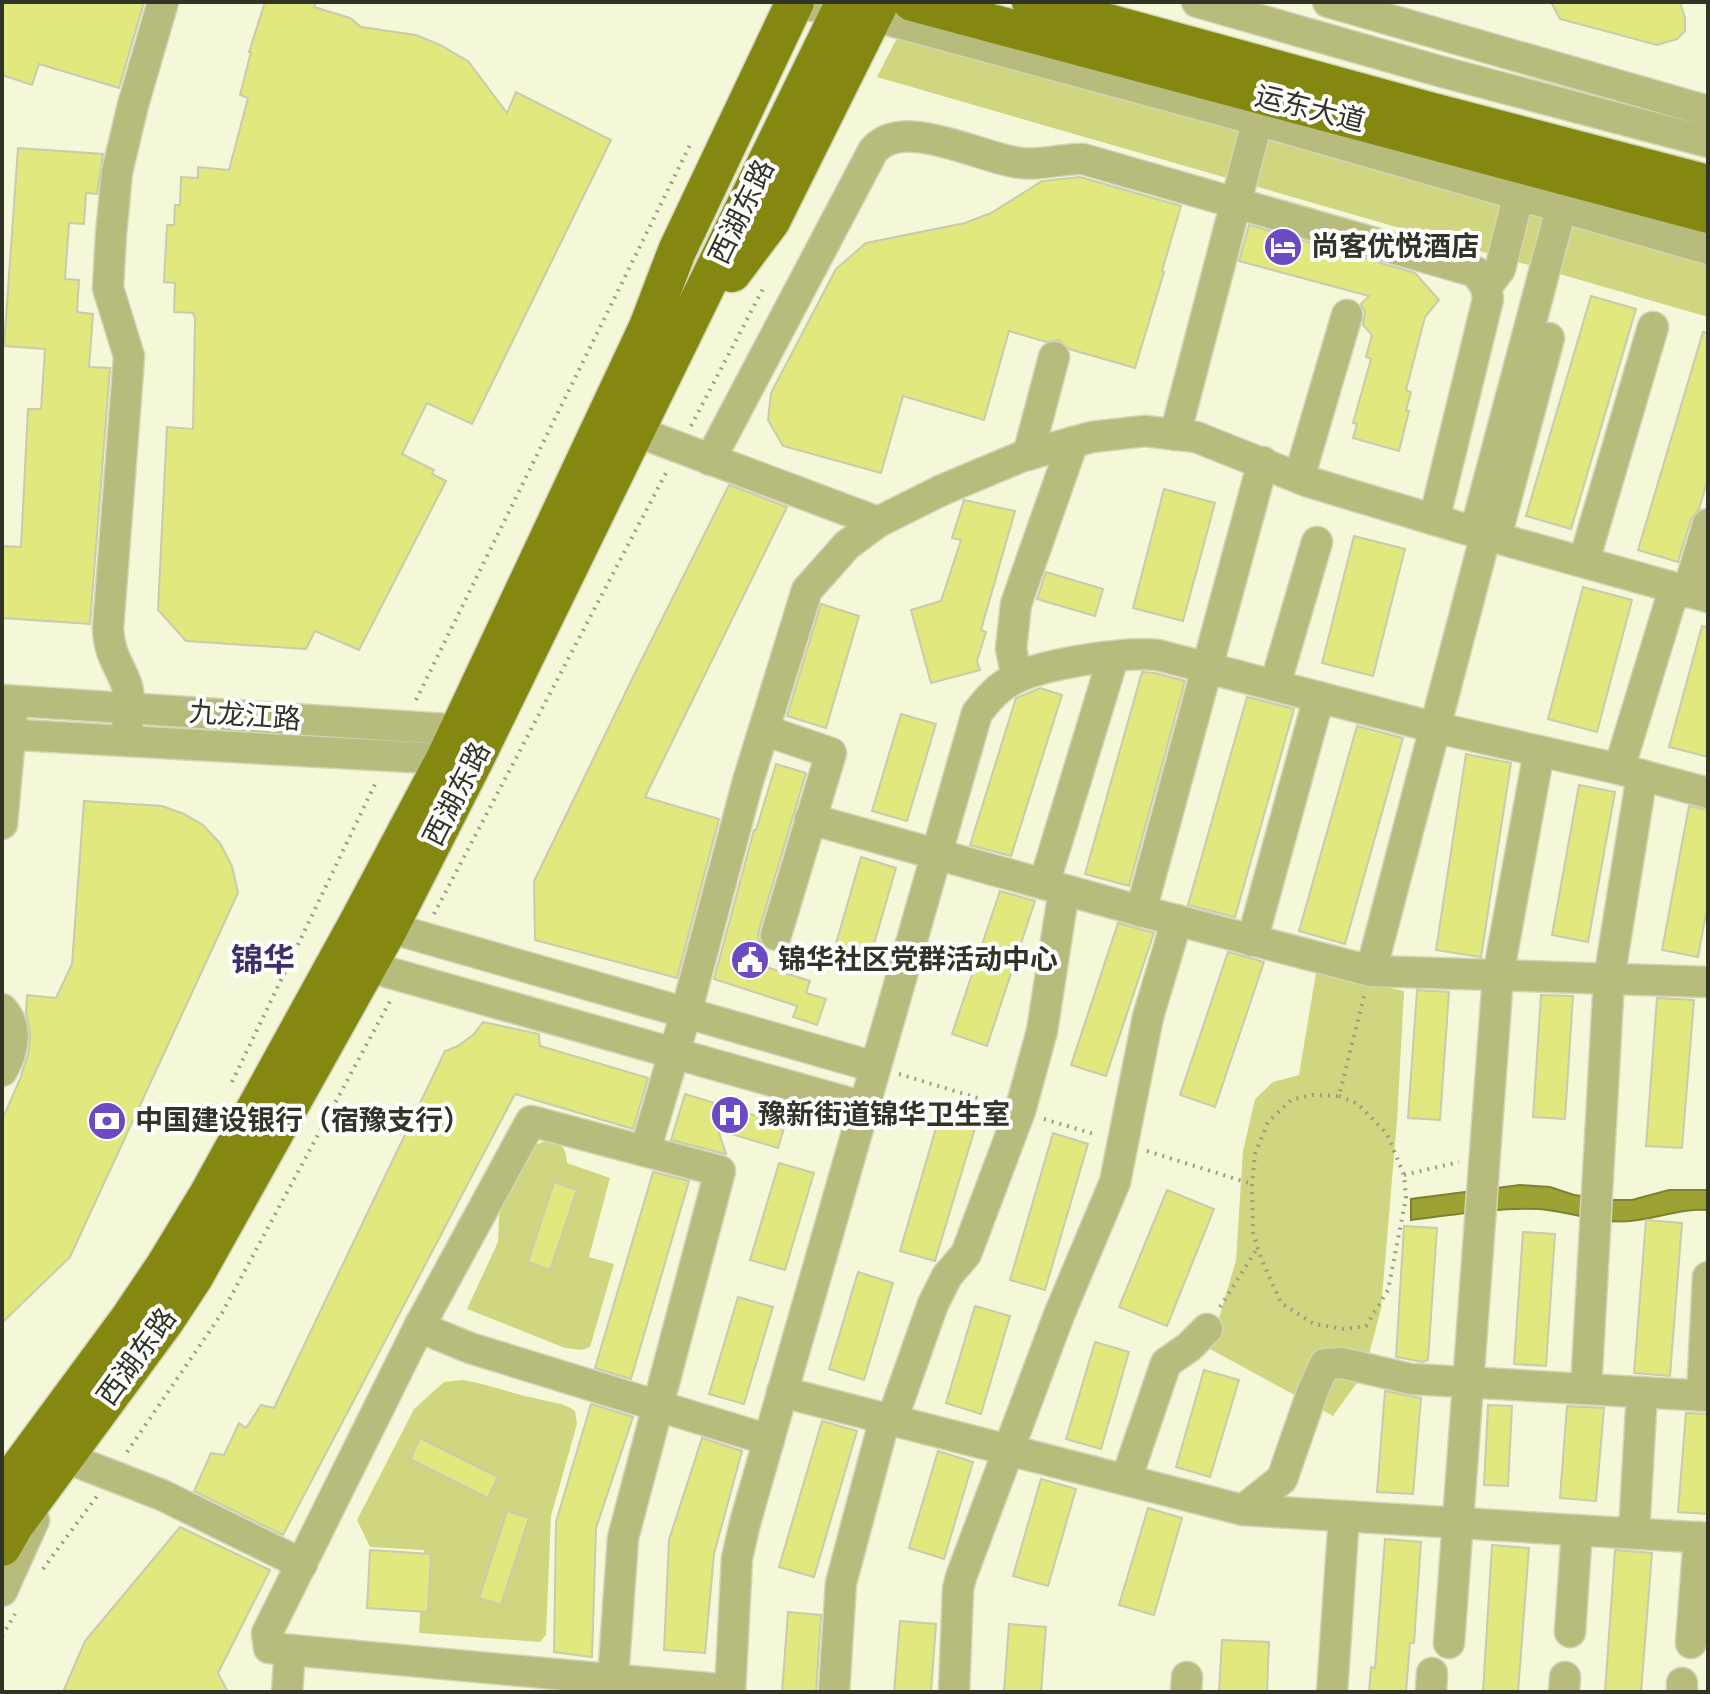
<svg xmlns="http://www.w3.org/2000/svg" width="1710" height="1694" font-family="Signika,'Noto Sans SC',sans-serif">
	<rect width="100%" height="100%" fill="#f5f8d8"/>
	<g fill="#d0d580">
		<polygon points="902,28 1708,255 1708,317 877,77"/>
		<polygon points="1316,973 1404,991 1397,1121 1381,1309 1364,1373 1333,1416 1210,1349 1236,1260 1243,1151 1255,1099 1273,1082 1299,1075"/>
		<path d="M 547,1140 C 563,1143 566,1148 567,1163 L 610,1178 L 589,1257 L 614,1264 L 590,1347 L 582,1350 L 565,1348 L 467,1309 L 498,1242 L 500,1203 L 534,1146 Z"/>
		<path d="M 462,1380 C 489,1384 512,1394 538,1399 C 553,1403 563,1402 575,1411 L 577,1424 L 551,1516 L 546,1635 L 540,1642 L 419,1633 L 424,1550 L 370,1547 L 357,1520 L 414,1409 L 444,1382 Z"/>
	</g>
	<path fill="#9da235" stroke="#7d8131" stroke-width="2" d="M 1520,1185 L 1550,1187 L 1574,1195 L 1611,1200 L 1632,1200 L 1669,1190 L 1708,1190 L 1708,1210 C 1681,1208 1656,1219 1630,1221 C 1599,1224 1569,1211 1539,1209 C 1496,1207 1453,1215 1411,1220 L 1411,1199 Z"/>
	<g fill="#e1e87e" stroke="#c8cbad" stroke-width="2">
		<polygon points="2,2 144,2 119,88 39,64 32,85 2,75"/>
		<polygon points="265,2 316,2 314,7 350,18 361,27 416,35 440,45 468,61 507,113 516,92 611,140 472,424 427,403 402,454 434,470 432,474 446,481 359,650 315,631 306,649 186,641 158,610 167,427 193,429 195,319 193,313 174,312 175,283 164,282 167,225 174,225 175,205 180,205 181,177 198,178 198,167 229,170 248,98 240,95 251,52 249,52"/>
		<polygon points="1551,2 1680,2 1685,18 1685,31 1677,39 1657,45 1560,19"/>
		<polygon points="18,148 103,154 97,194 86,193 84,224 69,223 65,279 79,280 77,312 93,314 89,367 110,368 90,624 2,618 2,546 21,547 28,409 41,409 45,349 4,346"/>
		<polygon points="1080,177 1181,206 1162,271 1164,272 1135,368 1069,349 1059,340 1046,342 1009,331 984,420 903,396 881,473 783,446 768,420 771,393 836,269 866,243 965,223 991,213 1042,181"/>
		<polygon points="1249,225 1415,273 1439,300 1425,317 1406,390 1411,392 1406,411 1409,411 1399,451 1353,438 1357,424 1353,423 1371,359 1366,357 1372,335 1363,325 1365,312 1361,304 1369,296 1239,261"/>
		<polygon points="1591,296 1636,309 1571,529 1526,516"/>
		<polygon points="1703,332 1708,333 1708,479 1699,509 1691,519 1678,562 1638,550"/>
		<polygon points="729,485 787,507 645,797 719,819 677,978 535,940 534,881 634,675"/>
		<polygon points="1164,489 1215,503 1183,621 1133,608"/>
		<polygon points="964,500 1015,511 981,630 986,632 977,661 980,670 931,683 911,610 941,601 961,540 952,538"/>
		<polygon points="1354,536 1405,549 1373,676 1322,663"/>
		<polygon points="1046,572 1103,589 1095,616 1037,599"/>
		<polygon points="1583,587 1632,600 1597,732 1548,719"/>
		<polygon points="821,604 859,616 826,728 787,716"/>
		<polygon points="1702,626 1708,627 1708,757 1669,747"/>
		<polygon points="1142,672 1155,673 1185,681 1129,886 1085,874"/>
		<polygon points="1040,688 1062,695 1011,856 970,845 1016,698"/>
		<polygon points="1247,697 1294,709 1235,917 1188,905"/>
		<polygon points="901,714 936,724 907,821 872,811"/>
		<polygon points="1357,726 1403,738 1345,944 1299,931"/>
		<polygon points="1466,754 1511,763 1481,957 1436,950"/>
		<polygon points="776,764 806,773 759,930 758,938 763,947 757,964 810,981 806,993 826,999 817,1025 793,1017 797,1006 714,979 754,830 756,830"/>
		<polygon points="1579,785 1615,792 1588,942 1552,935"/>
		<polygon points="84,801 162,806 184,814 203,825 220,843 232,866 238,893 70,1257 2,1323 2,1120 20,1079 29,1051 30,1031 26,1013 27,995 56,998 72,964"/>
		<polygon points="1689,806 1708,810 1708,903 1698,957 1662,950"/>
		<polygon points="861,857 896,868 868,965 833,954"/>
		<polygon points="1000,891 1035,901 987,1046 952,1034"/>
		<polygon points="1118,923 1154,933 1106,1076 1071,1065"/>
		<polygon points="1228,952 1264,962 1215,1107 1180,1095"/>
		<polygon points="1417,990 1449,992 1440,1120 1408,1118"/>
		<polygon points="1541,995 1573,996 1565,1119 1533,1117"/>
		<polygon points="1657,998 1694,1000 1682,1148 1646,1146"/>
		<polygon points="483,1022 539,1034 540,1046 648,1078 633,1129 515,1094 283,1535 194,1491 211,1453 224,1455 239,1423 246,1428 261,1405 274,1408 445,1051 458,1046 473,1035"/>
		<polygon points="685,1094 764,1118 769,1101 790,1108 778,1148 718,1130 726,1154 671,1140"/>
		<polygon points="943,1104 979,1115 935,1261 900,1251"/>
		<polygon points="1053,1133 1088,1144 1045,1290 1010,1280"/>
		<polygon points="779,1163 814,1173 785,1270 750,1260"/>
		<polygon points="653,1172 689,1181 631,1379 595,1368"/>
		<polygon points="554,1182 577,1190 550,1270 528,1262"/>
		<polygon points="1167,1190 1214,1209 1167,1326 1119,1307"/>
		<polygon points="1646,1220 1682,1223 1670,1376 1634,1373"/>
		<polygon points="1404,1226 1437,1228 1428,1360 1423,1362 1396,1357"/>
		<polygon points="1523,1232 1555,1234 1546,1366 1514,1364"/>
		<polygon points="858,1272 893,1283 864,1380 829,1369"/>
		<polygon points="738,1297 773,1307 744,1404 709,1394"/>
		<polygon points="975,1306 1010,1316 981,1414 946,1403"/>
		<polygon points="1095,1342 1129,1352 1101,1449 1066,1439"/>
		<polygon points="1204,1370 1239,1380 1210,1477 1176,1467"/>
		<polygon points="1385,1391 1421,1398 1413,1494 1377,1492"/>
		<polygon points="591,1404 633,1417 596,1528 592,1657 554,1652 556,1522"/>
		<polygon points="1488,1405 1512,1406 1508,1486 1484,1485"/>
		<polygon points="1567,1406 1604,1408 1596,1501 1560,1498"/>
		<polygon points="1686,1413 1708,1414 1708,1514 1678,1512"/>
		<polygon points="822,1421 857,1431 814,1577 779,1567"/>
		<polygon points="420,1438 498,1477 488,1498 410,1459"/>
		<polygon points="702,1438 742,1451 714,1554 705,1653 664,1650 669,1540"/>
		<polygon points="938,1451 973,1462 944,1559 909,1548"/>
		<polygon points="1041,1479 1076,1489 1048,1586 1013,1576"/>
		<polygon points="1148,1508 1182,1518 1154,1615 1119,1605"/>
		<polygon points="507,1511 529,1518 501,1605 479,1598"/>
		<polygon points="180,1527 270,1570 218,1673 228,1692 63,1692 85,1641"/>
		<polygon points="1385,1539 1421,1542 1414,1643 1410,1643 1406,1692 1369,1692 1371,1667 1375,1668"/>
		<polygon points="1492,1545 1529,1548 1518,1692 1483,1692"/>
		<polygon points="370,1550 431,1554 428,1612 367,1608"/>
		<polygon points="1615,1550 1652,1553 1641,1692 1605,1692"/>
		<polygon points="788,1612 821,1615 816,1692 782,1692"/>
		<polygon points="900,1621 936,1624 931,1692 894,1692"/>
		<polygon points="1009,1624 1046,1627 1041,1692 1004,1692"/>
		<polygon points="1222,1640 1269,1642 1267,1692 1219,1692"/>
	</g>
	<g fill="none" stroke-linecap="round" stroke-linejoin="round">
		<defs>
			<g id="minor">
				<polyline points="789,2 873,16 1257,120 1708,249"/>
				<polyline points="1197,2 1439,71 1708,142"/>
				<polyline points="1328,2 1708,111"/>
				<polyline points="1486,287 1500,269 1519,194"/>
				<polyline points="635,431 878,522"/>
				<polyline points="1175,435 1262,103"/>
				<polyline points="1028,455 1054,357"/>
				<path d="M 710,460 L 873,151 C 902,114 982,159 1020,163 C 1041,166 1062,158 1083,159 L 1476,272 L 1486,287 L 1488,299 L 1434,520"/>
				<polyline points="1299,478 1347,315"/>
				<polyline points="1475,532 1566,190"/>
				<polyline points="1496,537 1549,338"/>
				<polyline points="1584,561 1653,327"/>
				<polyline points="1017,677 1011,649 1016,604 1073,442"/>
				<polyline points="1275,685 1317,542"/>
				<polyline points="2,700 478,731"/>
				<polyline points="764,730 831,753 776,935"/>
				<polyline points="2,734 463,760"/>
				<path d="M 126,740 C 127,723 132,699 126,683 C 117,661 109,653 108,628 L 128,371 L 129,356 L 108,288 L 111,234 L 117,172 L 133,105 L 163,2"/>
				<polyline points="1619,769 1672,596 1688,591 1708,524"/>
				<polyline points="810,819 1141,911 1371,971 1708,982"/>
				<polyline points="2,824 12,715"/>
				<polyline points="1044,884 1113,658"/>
				<polyline points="1141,911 1263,462"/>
				<polyline points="369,922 875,1067"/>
				<polyline points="1252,941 1319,697"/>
				<polyline points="348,961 864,1107"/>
				<polyline points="1371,971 1486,534"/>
				<path d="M 2,1009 C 19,1027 13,1052 2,1071"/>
				<polyline points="645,1151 686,1013 748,781 807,590 847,545 878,522 942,490 1023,456 1092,437 1145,431 1196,437 1309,482 1475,532 1708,597"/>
				<polyline points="419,1327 470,1348 769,1440"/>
				<polyline points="1586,1389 1609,979 1642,775"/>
				<polyline points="782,1392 1243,1510 1708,1538"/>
				<polyline points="1702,1395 1708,1277"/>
				<polyline points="892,1420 933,1304 947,1276 966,1254 1020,1111 1042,1031 1064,890"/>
				<polyline points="64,1457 162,1495 302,1564"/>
				<polyline points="1126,1480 1166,1363 1189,1347 1207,1329"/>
				<polyline points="1243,1510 1282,1479 1313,1390 1325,1364 1342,1363 1411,1379 1708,1396"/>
				<polyline points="1634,1533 1642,1392"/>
				<polyline points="2,1591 34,1520"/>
				<polyline points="1570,1632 1577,1530"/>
				<polyline points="1449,1643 1498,976 1539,752"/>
				<polyline points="1691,1643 1699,1537"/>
				<polyline points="613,1679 623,1538 720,1171 531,1121 419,1327 267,1633 269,1648 730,1690"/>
				<polyline points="287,1692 290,1650"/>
				<path d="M 730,1692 L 737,1558 L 745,1523 L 977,713 C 988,699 998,687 1014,679 C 1042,664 1126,651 1158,655 L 1433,727 L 1619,769 L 1708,793"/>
				<polyline points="834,1692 841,1583 885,1418"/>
				<polyline points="954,1692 958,1589 961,1577 1059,1315 1115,1182 1148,1017 1177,920"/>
				<polyline points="1186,1692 1187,1677"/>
				<polyline points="1332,1692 1344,1516"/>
				<polyline points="1431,1692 1432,1673"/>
				<polyline points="1564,1692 1565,1677"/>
				<polyline points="1682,1692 1682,1683"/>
			</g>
			<g id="major">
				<polyline points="912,2 1708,214"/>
				<polyline points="1031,2 1429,111 1708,184"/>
				<polyline points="732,273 771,221 880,2"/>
				<polyline points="2,1491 129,1319 166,1264 208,1195 360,919 445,759 648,327 677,251 795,2"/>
				<polyline points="2,1547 14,1526 165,1321 194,1277 389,928 474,761 845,2"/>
			</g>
		</defs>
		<use href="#minor" stroke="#d2d5b8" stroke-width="33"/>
		<use href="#major" stroke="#d2d5b8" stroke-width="41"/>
		<g stroke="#9a9c85" stroke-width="4" stroke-dasharray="2 6" stroke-linecap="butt">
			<polyline points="691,426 765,285"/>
			<polyline points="416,700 690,145"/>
			<polyline points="434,914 668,469"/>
			<polyline points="899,1074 994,1103"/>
			<polyline points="232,1082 377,780"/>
			<polyline points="1339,1096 1358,1104 1387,1134 1404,1175 1406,1198 1388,1290 1366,1326 1344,1329 1314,1324 1281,1303 1261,1258 1253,1233 1252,1184 1255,1154 1268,1122 1291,1100 1312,1095 1339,1096 1364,996"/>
			<polyline points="1044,1119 1097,1135"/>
			<polyline points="1147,1151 1252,1184"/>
			<polyline points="1404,1175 1459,1162"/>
			<polyline points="1220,1307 1257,1249"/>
			<polyline points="127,1452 222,1313 390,1001"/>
			<polyline points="43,1569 97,1496"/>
			<polyline points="2,1636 15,1614"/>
		</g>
		<use href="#minor" stroke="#b7bb7b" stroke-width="30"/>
		<use href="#major" stroke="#848810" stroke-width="38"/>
	</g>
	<defs>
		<symbol id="hotel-disc" viewBox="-11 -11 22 22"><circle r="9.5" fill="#6c4ac3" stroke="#fff"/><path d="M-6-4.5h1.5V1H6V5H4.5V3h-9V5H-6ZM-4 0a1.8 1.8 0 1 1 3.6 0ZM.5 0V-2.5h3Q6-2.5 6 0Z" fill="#fff"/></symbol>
		<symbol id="civic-disc" viewBox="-11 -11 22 22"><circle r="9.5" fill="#6c4ac3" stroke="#fff"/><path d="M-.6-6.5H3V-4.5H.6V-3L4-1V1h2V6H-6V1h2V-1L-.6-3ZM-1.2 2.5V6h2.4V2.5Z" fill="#fff"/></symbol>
		<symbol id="hospital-disc" viewBox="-11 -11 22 22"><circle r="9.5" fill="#6c4ac3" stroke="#fff"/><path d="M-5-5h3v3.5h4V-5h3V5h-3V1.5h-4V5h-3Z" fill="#fff"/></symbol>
		<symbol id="bank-disc" viewBox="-11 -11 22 22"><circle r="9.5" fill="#6c4ac3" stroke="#fff"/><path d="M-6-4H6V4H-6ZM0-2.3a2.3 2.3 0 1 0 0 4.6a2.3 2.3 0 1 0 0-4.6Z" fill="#fff"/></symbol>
	</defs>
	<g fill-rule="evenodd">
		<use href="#hotel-disc" x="1261" y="225" width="44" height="44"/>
		<use href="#civic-disc" x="728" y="938" width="44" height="44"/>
		<use href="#hospital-disc" x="708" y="1093" width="44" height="44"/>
		<use href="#bank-disc" x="85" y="1099" width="44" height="44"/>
	</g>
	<g text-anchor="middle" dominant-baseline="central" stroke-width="8" stroke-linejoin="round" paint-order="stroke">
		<g font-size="28" fill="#323327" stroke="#fff">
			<text transform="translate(1310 109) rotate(14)">运东大道</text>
			<text transform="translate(742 212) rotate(-64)">西湖东路</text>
			<text transform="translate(245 716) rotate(4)">九龙江路</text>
			<text transform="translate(457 794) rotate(-63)">西湖东路</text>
			<text transform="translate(137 1357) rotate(-54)">西湖东路</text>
		</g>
		<g font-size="28" font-weight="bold" fill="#323327" stroke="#fff" text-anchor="start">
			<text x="1311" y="247">尚客优悦酒店</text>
			<text x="778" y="960">锦华社区党群活动中心</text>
			<text x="758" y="1115">豫新街道锦华卫生室</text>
			<text x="135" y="1121">中国建设银行（宿豫支行）</text>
		</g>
		<g font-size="32" font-weight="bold" fill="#3e2f6b" stroke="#fff">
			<text x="263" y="960">锦华</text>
		</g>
	</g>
	<rect width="1710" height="1694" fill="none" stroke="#323327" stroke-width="8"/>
</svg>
